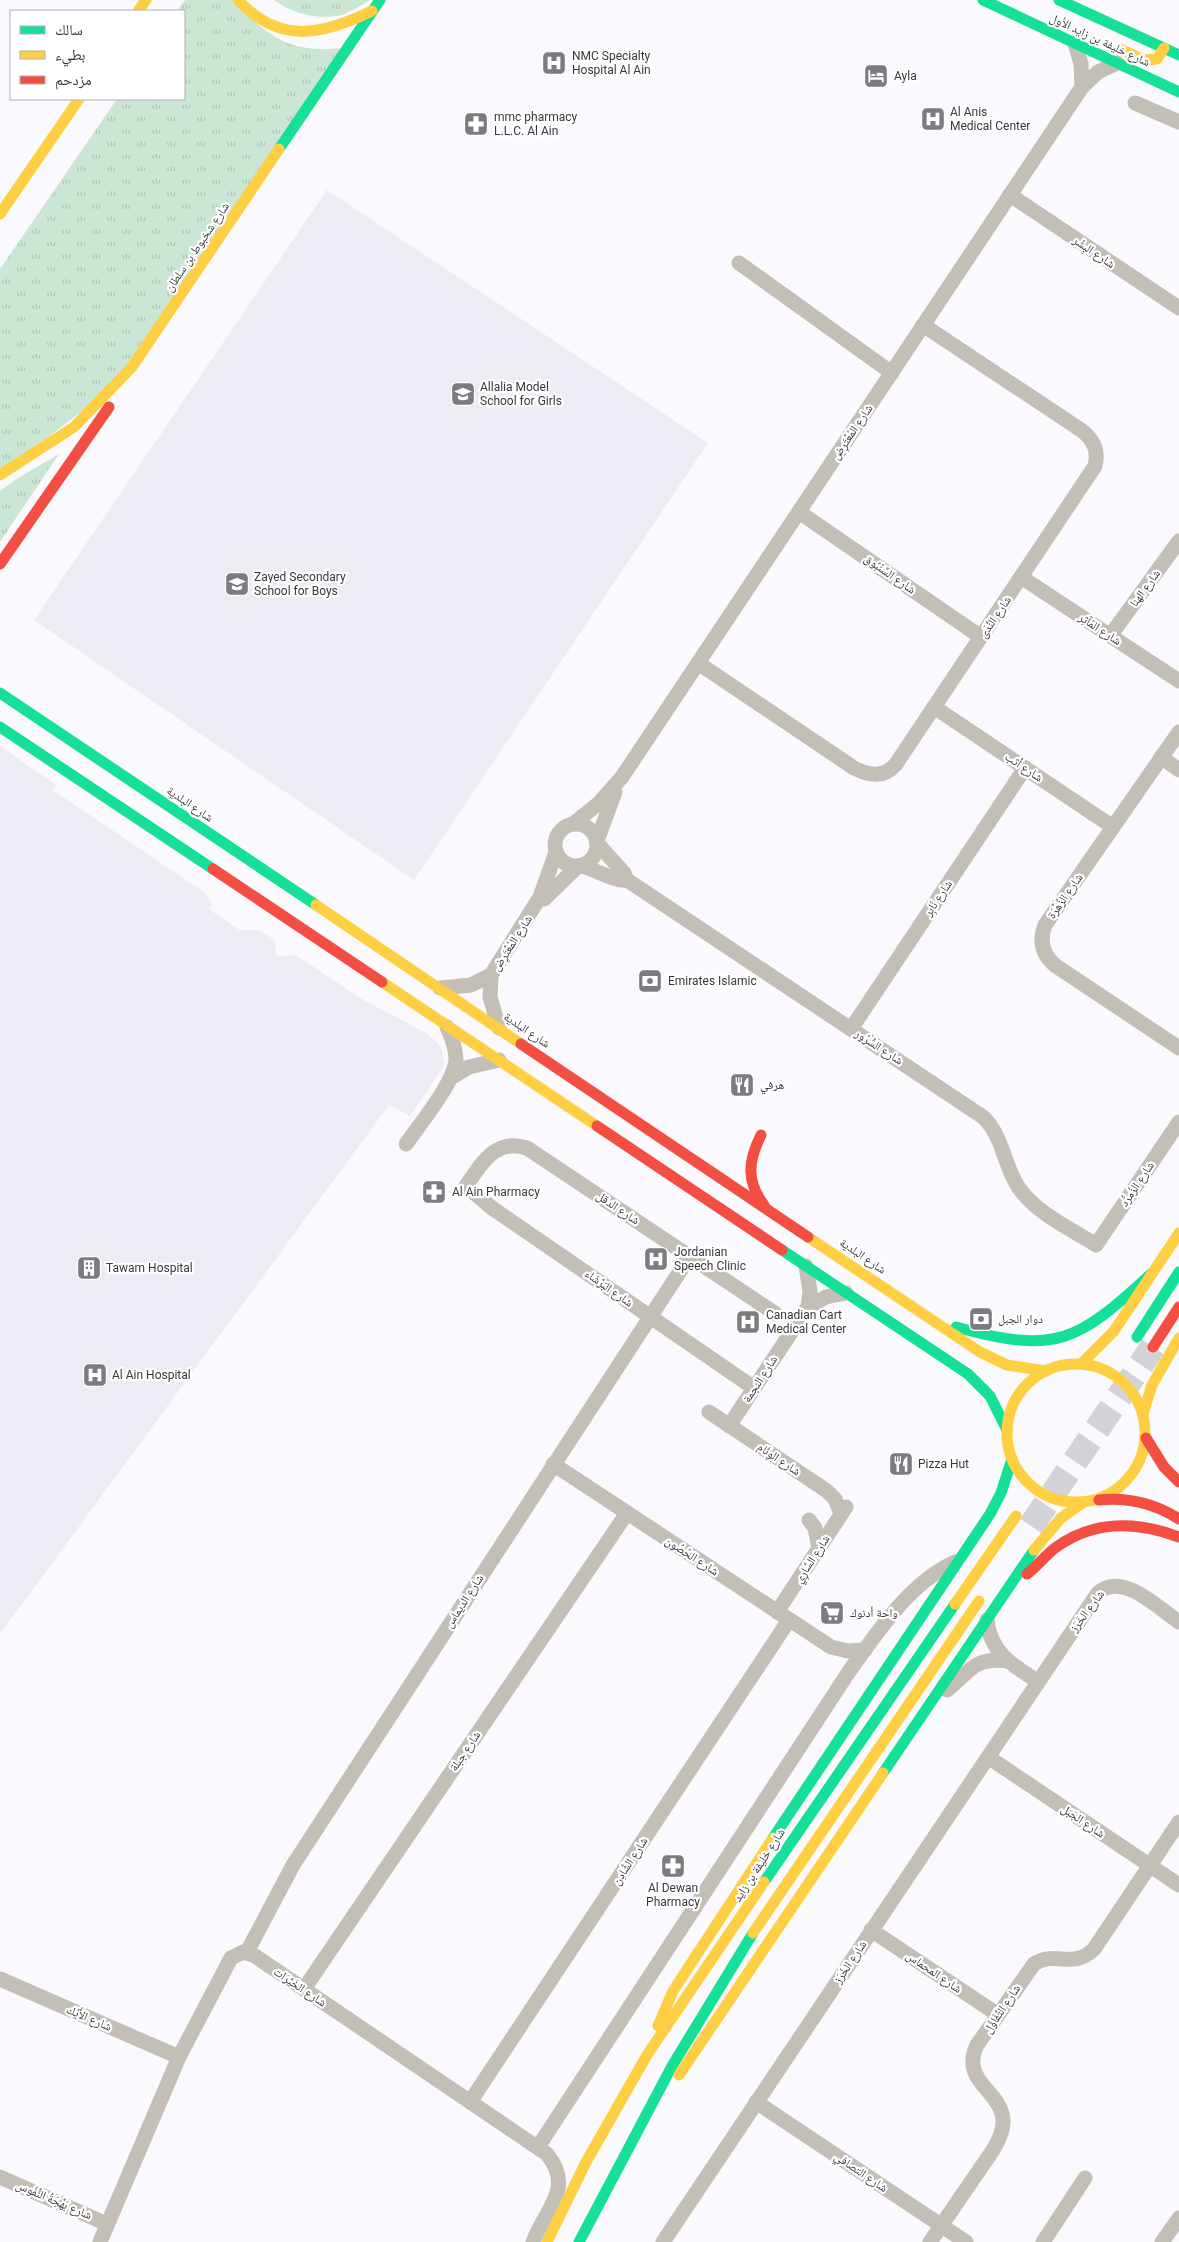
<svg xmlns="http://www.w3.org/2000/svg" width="1179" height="2242" font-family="Roboto,'Noto Naskh Arabic',sans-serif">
	<defs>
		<pattern id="park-tufts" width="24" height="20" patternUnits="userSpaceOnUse" patternTransform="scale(1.25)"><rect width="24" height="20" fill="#cce6d5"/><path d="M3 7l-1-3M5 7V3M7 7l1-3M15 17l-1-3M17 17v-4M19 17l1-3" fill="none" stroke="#b0c6b8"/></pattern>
	</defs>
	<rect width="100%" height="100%" fill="#faf9fd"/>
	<g fill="#edecf5">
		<polygon points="327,190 708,443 414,880 34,620"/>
		<polygon points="0,746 56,785 53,790 205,893 212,903 209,909 240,930 258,930 274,939 277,957 296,955 362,999 426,1033 438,1043 442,1050 444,1066 410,1116 389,1105 0,1634"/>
	</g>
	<g fill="url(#park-tufts)">
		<path d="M 185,0 L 232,0 C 268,36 289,54 343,48 L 112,388 L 0,474 L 0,269 L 117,99 L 184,99 L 184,11 L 177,11 Z"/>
		<path d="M 274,0 L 370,0 C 361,5 351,12 342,15 C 320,20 292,14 274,0 Z"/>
		<polygon points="59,454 0,542 0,491 15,480"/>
	</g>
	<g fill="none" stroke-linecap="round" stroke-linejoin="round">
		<polyline stroke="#d3d2d7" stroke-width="26" stroke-dasharray="26 13" stroke-linecap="butt" points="1031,1526 1153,1347"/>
		<g stroke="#c4bfb6" stroke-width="15">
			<polyline points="1075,43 1081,64 1082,87"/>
			<polyline points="1135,103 1179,122"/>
			<polyline points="1010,195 1179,308"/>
			<polyline points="739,263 892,373"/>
			<polyline points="799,512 981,637"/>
			<polyline points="1021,577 1179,681"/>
			<polyline points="1110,636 1179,541"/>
			<path d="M 698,663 L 854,768 C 869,776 884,778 896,764 L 1095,466 C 1099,450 1093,439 1081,430 L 923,325"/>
			<polyline points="934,707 1113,827"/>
			<path d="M 1179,732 L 1045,925 C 1039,941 1042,955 1056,966 L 1179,1048"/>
			<polyline points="1161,757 1179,770"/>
			<circle cx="576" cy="845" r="21"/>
			<polyline points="573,824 599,803 622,777 1082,87 1098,72 1117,63"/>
			<polyline points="597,841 615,792"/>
			<path d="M 597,843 L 624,873 L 627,880 L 983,1117 C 1004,1137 1003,1165 1019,1188 C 1036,1213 1071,1229 1096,1245 L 1179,1122"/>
			<path d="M 581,866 C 595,869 615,882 627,880"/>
			<polyline points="544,899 578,866"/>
			<polyline points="491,975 490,997 499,1028"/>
			<polyline points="440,988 471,985 491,975 540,897 556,852"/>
			<polyline points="851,1029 1025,768"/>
			<polyline points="452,1077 469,1067 499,1060"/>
			<path d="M 406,1144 C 420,1124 454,1083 456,1060 C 456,1048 452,1038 447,1027"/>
			<polyline points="808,1307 826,1297 846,1293"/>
			<path d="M 754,1388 L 492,1208 L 466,1186 C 482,1163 495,1138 527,1148 L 776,1314"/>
			<polyline points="709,1412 827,1491 835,1499 841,1514"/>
			<polyline points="729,1426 808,1307 810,1291 806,1266"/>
			<polyline points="553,1464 831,1647 848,1651 865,1650"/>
			<polyline points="809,1520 815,1528 819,1548"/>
			<polyline points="777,1612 846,1507"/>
			<path d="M 987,1620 C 990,1652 1012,1665 1037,1681"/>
			<path d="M 947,1690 C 969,1673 974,1656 1007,1661"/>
			<polyline points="988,1757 1179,1885"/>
			<polyline points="871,1930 997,2014"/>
			<polyline points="247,1952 293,1865 690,1256"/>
			<polyline points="0,1979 179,2057"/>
			<polyline points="304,1989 627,1513"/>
			<polyline points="470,2102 789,1620"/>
			<polyline points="756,2102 966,2242"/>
			<path d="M 538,2147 L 848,1673 C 877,1633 909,1583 955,1562"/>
			<polyline points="0,2177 107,2224"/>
			<path d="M 100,2242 L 179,2057 L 231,1958 L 243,1952 L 255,1956 L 547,2154 C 575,2189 545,2209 533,2242"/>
			<path d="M 663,2242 L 1098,1593 C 1122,1571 1158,1608 1179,1622"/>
			<path d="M 930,2242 L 993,2150 C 1029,2093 955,2092 977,2045 L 1034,1964 C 1054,1950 1073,1970 1094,1949 L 1179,1822"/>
			<polyline points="1043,2242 1085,2178"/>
			<polyline points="1162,2242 1179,2218"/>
		</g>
		<g stroke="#16e098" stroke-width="11">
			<polyline points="983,0 1179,92"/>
			<polyline points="1059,0 1179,55"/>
			<polyline points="279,149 380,0"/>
			<polyline points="0,693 316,905"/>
			<polyline points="0,727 213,869"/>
			<polyline points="782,1250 968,1374 990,1396 1007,1430"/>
			<path d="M 956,1327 C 1057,1355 1077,1342 1152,1273"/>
			<polyline points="1137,1337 1179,1272"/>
			<polyline points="883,1773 1034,1550"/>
			<polyline points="773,1838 990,1514 1001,1493 1012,1459"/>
			<polyline points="764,1882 955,1604"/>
			<polyline points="579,2242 672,2066 753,1933"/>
		</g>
		<g stroke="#ffcf43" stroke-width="11">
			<path d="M 238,0 C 280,45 322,35 372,11"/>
			<polyline points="138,11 146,0"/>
			<polyline points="1120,49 1144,60 1157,59 1164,48"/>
			<polyline points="0,214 79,99"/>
			<polyline points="0,475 74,427 132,367 279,149"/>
			<polyline points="316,905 521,1044"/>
			<polyline points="382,982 597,1126"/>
			<polyline points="808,1237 980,1352 1007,1365 1046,1371"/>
			<circle cx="1076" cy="1433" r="69"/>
			<polyline points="1081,1364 1114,1331 1179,1233"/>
			<polyline points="1143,1414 1152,1385 1179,1338"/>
			<polyline points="1034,1550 1061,1518 1084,1502"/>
			<polyline points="955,1604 1016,1516"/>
			<polyline points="753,1933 979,1601"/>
			<polyline points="658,2026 673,1991 773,1838"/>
			<polyline points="679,2075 883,1773"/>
			<polyline points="547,2242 586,2162 647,2055 764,1882"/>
		</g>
		<g stroke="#f24e42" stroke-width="11">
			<polyline points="0,564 109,407"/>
			<polyline points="213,869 382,982"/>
			<polyline points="521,1044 808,1237"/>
			<polyline points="597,1126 782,1250"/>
			<path d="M 761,1135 C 748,1161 746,1181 764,1205"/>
			<polyline points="1153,1347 1179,1307"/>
			<polyline points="1146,1438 1164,1467 1179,1482"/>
			<path d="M 1099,1500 C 1128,1497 1154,1503 1179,1519"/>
			<path d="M 1027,1574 C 1037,1566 1045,1556 1055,1548 C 1093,1520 1137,1521 1179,1537"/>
		</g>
	</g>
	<defs>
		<symbol id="hospital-square" viewBox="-11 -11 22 22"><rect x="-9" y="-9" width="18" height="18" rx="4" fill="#7c7b80" stroke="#fff"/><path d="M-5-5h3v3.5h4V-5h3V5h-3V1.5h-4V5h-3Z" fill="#fff"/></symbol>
		<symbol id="hotel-square" viewBox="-11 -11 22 22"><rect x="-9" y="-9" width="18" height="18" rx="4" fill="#7c7b80" stroke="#fff"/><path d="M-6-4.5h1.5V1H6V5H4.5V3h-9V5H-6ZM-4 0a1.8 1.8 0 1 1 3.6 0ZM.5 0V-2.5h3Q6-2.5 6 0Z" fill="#fff"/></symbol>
		<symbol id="pharmacy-square" viewBox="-11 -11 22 22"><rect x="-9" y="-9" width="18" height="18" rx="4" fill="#7c7b80" stroke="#fff"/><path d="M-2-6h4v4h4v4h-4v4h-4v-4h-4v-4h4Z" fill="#fff"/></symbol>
		<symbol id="school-square" viewBox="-11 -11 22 22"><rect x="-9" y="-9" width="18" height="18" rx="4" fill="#7c7b80" stroke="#fff"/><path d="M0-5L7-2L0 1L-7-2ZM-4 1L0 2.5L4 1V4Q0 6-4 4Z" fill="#fff"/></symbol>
		<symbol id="bank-square" viewBox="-11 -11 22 22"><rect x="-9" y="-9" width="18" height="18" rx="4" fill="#7c7b80" stroke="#fff"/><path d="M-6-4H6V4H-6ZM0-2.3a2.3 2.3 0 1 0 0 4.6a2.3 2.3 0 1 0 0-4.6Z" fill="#fff"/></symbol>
		<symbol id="restaurant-square" viewBox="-11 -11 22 22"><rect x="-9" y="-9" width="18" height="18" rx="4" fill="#7c7b80" stroke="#fff"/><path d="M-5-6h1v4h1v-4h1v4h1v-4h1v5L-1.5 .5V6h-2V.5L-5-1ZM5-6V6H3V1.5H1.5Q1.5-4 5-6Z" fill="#fff"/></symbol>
		<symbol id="building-square" viewBox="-11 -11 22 22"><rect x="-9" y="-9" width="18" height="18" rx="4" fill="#7c7b80" stroke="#fff"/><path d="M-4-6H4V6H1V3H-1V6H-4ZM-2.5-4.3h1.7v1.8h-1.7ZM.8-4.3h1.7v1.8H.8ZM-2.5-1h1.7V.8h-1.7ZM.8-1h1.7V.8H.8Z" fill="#fff"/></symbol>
		<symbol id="supermarket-square" viewBox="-11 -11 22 22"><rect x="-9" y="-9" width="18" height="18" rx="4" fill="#7c7b80" stroke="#fff"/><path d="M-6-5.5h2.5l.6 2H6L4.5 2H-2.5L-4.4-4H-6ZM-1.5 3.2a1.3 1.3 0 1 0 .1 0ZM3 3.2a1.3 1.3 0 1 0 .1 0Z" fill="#fff"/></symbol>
	</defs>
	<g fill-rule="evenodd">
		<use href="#hospital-square" x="540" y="49" width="28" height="28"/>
		<use href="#hotel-square" x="862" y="62" width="28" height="28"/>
		<use href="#hospital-square" x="919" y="105" width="28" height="28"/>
		<use href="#pharmacy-square" x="462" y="110" width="28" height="28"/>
		<use href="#school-square" x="449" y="380" width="28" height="28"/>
		<use href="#school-square" x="223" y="570" width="28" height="28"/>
		<use href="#bank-square" x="636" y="967" width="28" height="28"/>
		<use href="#restaurant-square" x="728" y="1071" width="28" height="28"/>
		<use href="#pharmacy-square" x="420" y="1178" width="28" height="28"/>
		<use href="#hospital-square" x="642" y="1245" width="28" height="28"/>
		<use href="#building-square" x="75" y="1254" width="28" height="28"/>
		<use href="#bank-square" x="967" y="1305" width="28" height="28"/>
		<use href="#hospital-square" x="734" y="1308" width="28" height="28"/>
		<use href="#hospital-square" x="81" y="1361" width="28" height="28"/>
		<use href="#restaurant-square" x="887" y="1450" width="28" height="28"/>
		<use href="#supermarket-square" x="818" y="1599" width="28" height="28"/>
		<use href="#pharmacy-square" x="659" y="1852" width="28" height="28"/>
	</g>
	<g text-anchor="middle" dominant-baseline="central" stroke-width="4.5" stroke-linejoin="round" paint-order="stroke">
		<g font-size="12" fill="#38373d" stroke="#fff">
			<text transform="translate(1100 40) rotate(25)">شارع خليفة بن زايد الأول</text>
			<text transform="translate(197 247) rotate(-56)">شارع شخبوط بن سلطان</text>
			<text transform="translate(1094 252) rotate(34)">شارع البِشْر</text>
			<text transform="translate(852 432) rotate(-56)">شارع المُعْتَرِض</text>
			<text transform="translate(890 574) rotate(35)">شارع السَّنْبُوق</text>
			<text transform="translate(1145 588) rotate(-54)">شارع الهنا</text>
			<text transform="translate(995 617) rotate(-56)">شارع النَّدَى</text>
			<text transform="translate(1100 629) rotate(33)">شارع المَآثِر</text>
			<text transform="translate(1024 767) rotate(34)">شارع أثب</text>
			<text transform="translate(190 804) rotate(34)">شارع البلدية</text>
			<text transform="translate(1065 896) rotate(-55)">شارع الزَّهْرَة</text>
			<text transform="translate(938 898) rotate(-56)">شارع نَابِر</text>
			<text transform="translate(512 943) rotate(-57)">شارع المُعْتَرِض</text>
			<text transform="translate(527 1030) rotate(34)">شارع البلدية</text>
			<text transform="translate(879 1047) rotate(33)">شارع السُّرُور</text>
			<text transform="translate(1137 1184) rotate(-56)">شارع الزُمرُّد</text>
			<text transform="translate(618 1208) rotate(34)">شارع الدقل</text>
			<text transform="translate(863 1256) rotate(34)">شارع البلدية</text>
			<text transform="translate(609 1288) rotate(35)">شارع البَرْشَاء</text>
			<text transform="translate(760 1379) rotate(-57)">شارع النجمة</text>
			<text transform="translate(779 1459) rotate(34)">شارع الوِئَام</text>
			<text transform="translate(692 1556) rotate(33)">شارع الحُصُون</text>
			<text transform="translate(812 1559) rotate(-57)">شارع السَّارِي</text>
			<text transform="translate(464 1601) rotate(-57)">شارع الديماس</text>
			<text transform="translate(1087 1611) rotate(-53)">شارع الخَرَز</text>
			<text transform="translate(465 1751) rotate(-56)">شارع جبلة</text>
			<text transform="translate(1083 1821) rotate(34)">شارع الجَبَل</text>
			<text transform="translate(630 1861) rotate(-57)">شارع الشَّادِن</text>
			<text transform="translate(759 1865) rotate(-57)">شارع خليفة بن زايد</text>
			<text transform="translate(850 1962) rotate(-56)">شارع الخَرَز</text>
			<text transform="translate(934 1972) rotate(34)">شارع المحماس</text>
			<text transform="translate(300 1987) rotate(34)">شارع الخَيْرَات</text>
			<text transform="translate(1002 2009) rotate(-56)">شارع التَّفَاؤُل</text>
			<text transform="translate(89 2018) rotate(23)">شارع الأَيْك</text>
			<text transform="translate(861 2172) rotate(34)">شارع التصافي</text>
			<text transform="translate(54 2200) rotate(23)">شارع بَهْجَةُ النُّفُوس</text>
		</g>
		<g font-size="12" fill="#38373d" stroke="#fff" text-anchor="start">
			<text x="572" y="56">NMC Specialty<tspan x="572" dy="14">Hospital Al Ain</tspan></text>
			<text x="894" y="76">Ayla</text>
			<text x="950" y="112">Al Anis<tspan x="950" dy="14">Medical Center</tspan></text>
			<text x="494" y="117">mmc pharmacy<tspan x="494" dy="14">L.L.C. Al Ain</tspan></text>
			<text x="480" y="387">Allalia Model<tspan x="480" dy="14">School for Girls</tspan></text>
			<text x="254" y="577">Zayed Secondary<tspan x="254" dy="14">School for Boys</tspan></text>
			<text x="668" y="981">Emirates Islamic</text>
			<text x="760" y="1085">هرفي</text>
			<text x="452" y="1192">Al Ain Pharmacy</text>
			<text x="674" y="1252">Jordanian<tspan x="674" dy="14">Speech Clinic</tspan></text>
			<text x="106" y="1268">Tawam Hospital</text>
			<text x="766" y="1315">Canadian Cart<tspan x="766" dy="14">Medical Center</tspan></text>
			<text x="998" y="1319">دوار الجبل</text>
			<text x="112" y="1375">Al Ain Hospital</text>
			<text x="918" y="1464">Pizza Hut</text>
			<text x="850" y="1613">واحة أدنوك</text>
			<text x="673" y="1888" text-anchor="middle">Al Dewan<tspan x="673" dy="14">Pharmacy</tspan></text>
		</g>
	</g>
	<rect x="10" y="10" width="175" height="90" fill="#ffffff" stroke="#afafb1"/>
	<rect x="20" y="26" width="25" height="8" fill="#16e098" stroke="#afafb1"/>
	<text x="55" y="35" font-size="15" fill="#38373d">سالك</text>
	<rect x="20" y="51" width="25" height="8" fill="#ffcf43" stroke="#afafb1"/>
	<text x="55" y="60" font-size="15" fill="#38373d">بطيء</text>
	<rect x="20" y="76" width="25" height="8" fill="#f24e42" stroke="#afafb1"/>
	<text x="55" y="85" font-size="15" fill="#38373d">مزدحم</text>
</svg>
